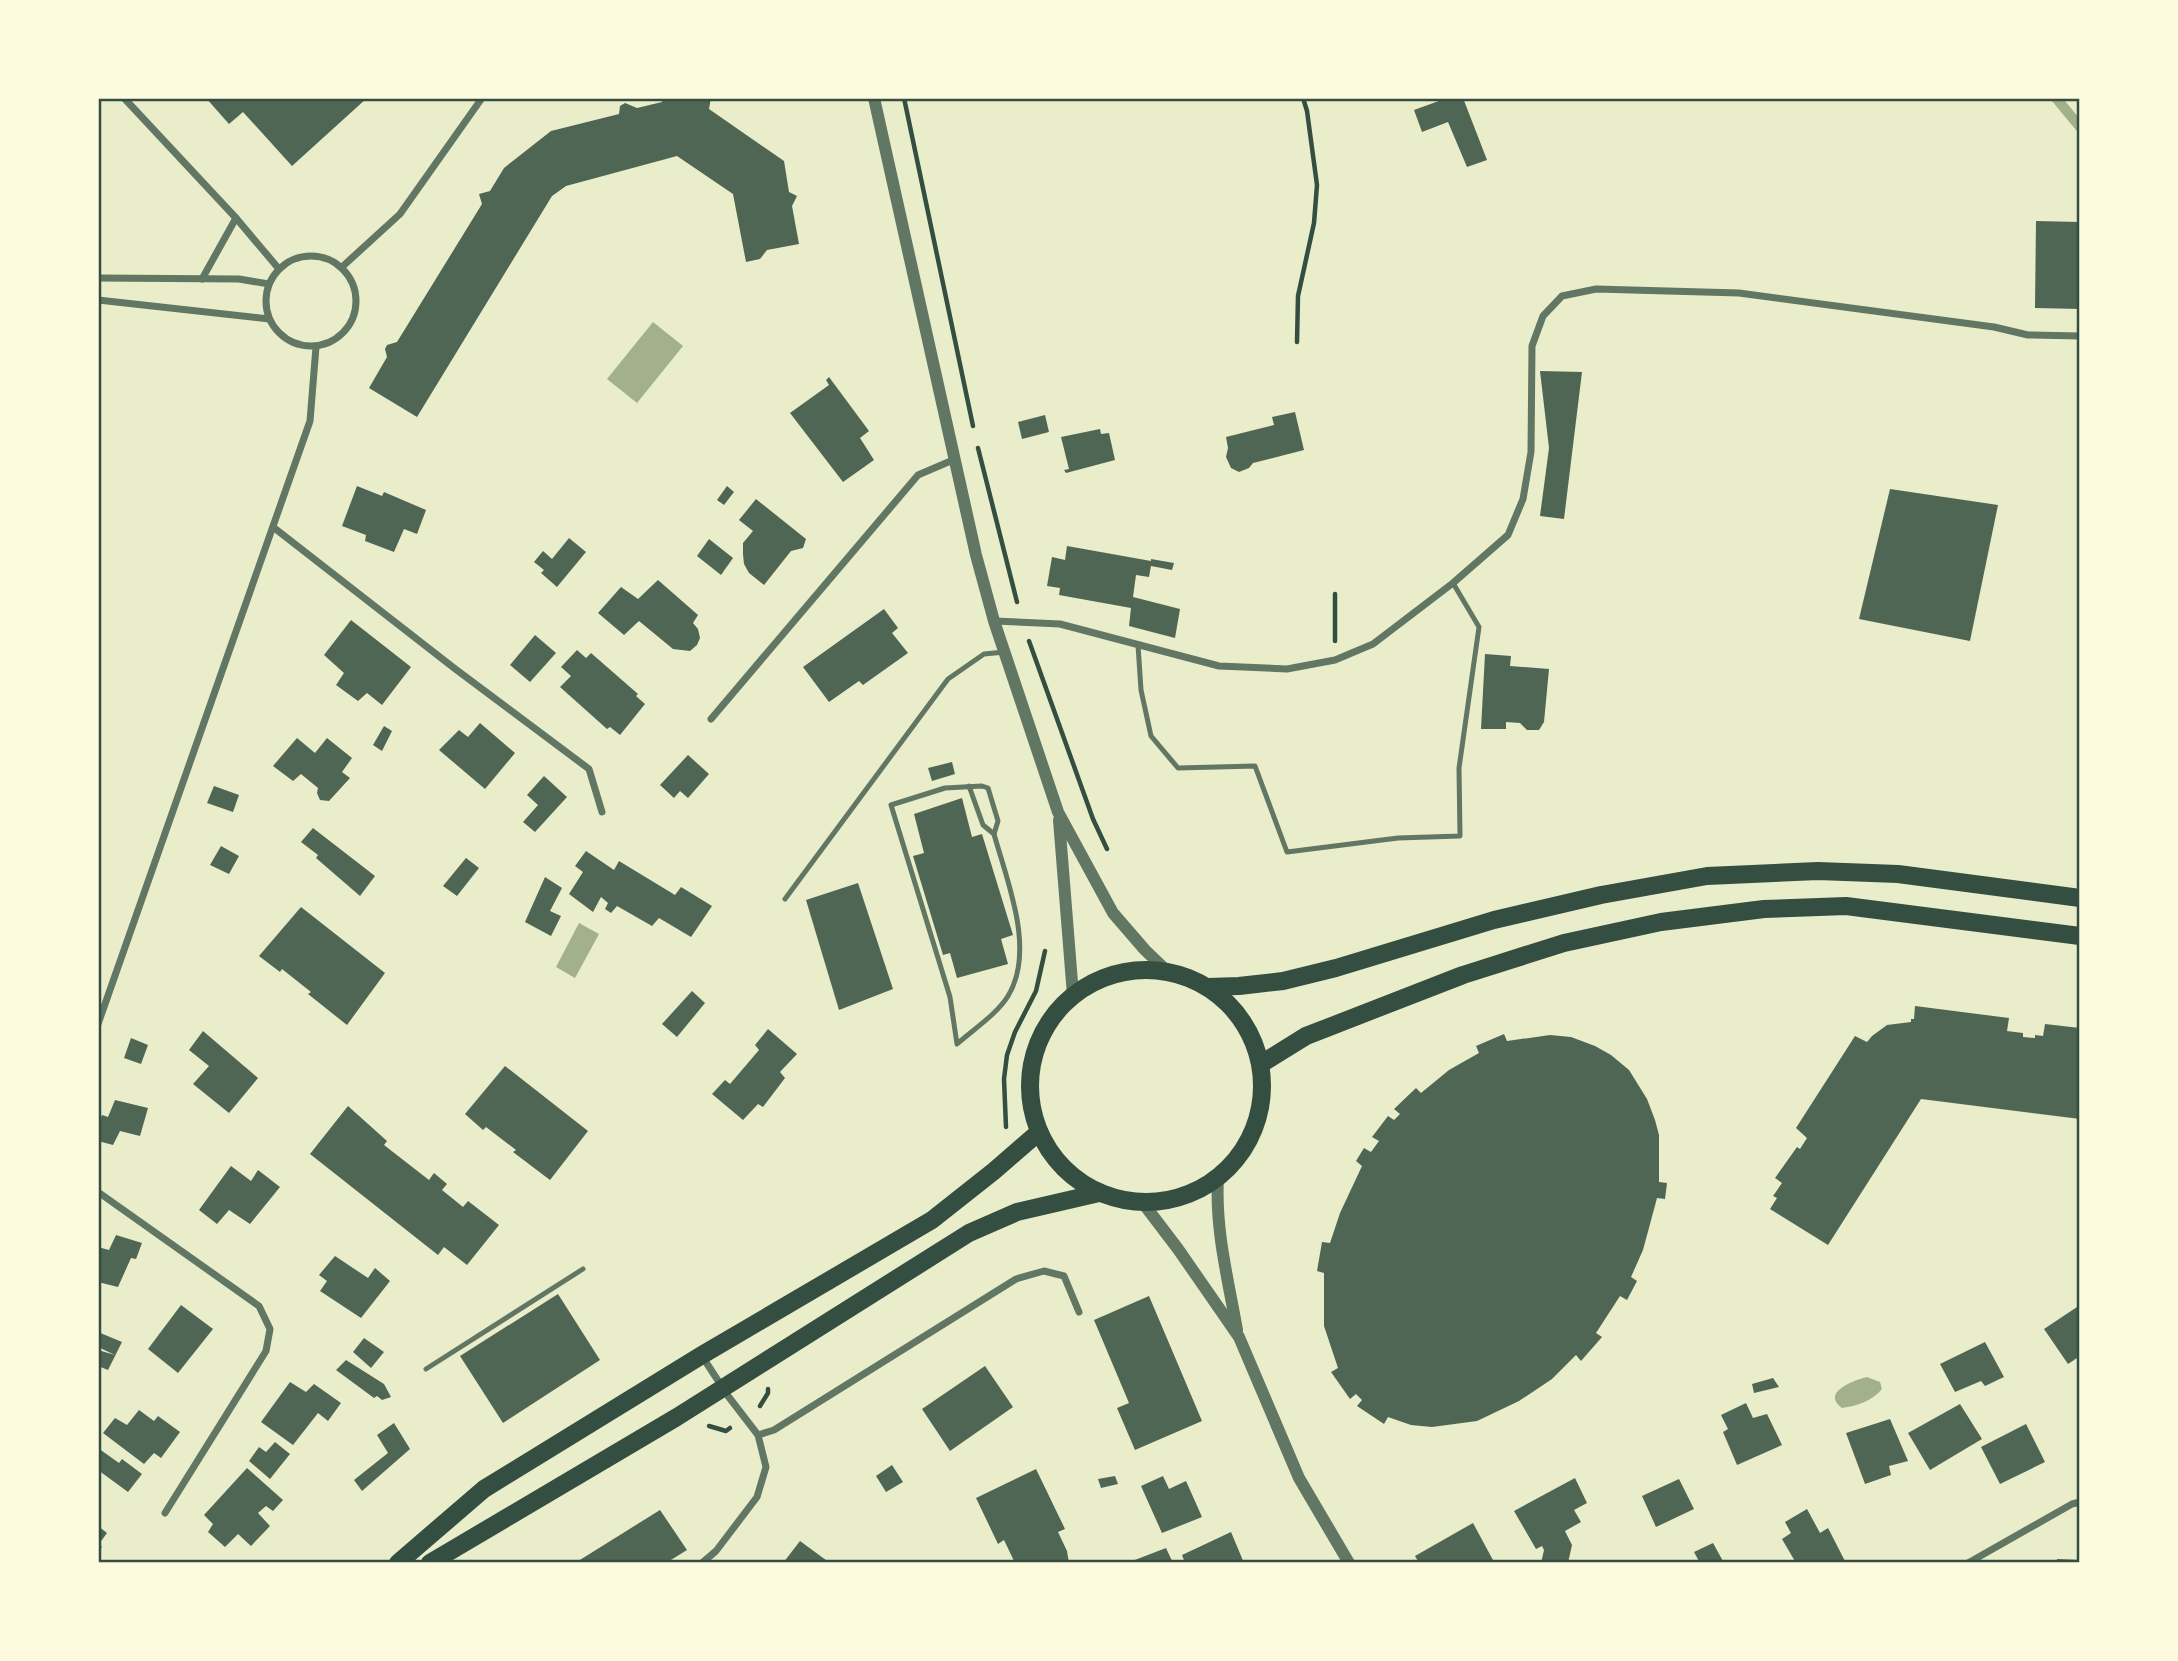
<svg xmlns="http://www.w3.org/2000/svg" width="2178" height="1661" font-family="'Asap Condensed',sans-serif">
	<rect width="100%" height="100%" fill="#e9edc9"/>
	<g fill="#a3b18a">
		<polygon points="653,322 683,346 637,403 607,379"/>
		<polygon points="579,923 599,934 575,978 556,967"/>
		<path d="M 1867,1377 L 1880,1382 L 1882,1389 C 1872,1401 1857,1406 1842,1408 C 1820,1392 1855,1380 1867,1377 Z"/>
	</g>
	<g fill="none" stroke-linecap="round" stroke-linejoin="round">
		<polyline stroke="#a3b18a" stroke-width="10" points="2056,98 2080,127"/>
	</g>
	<g fill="#4f6655">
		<polygon points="206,98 272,98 275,101 278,98 367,98 292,166 243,112 229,124"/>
		<polygon points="663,98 711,98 709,109 784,161 789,192 797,196 792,206 799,244 767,250 760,259 746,262 733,194 677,156 566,186 552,196 417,417 369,388 387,357 385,349 387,345 397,342 482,204 479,194 490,191 504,168 551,131 619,114 620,106 625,103 637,108 662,102"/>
		<polygon points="1447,98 1463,98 1487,160 1467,167 1448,122 1422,132 1414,110"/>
		<polygon points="2036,221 2080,222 2080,309 2035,308"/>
		<polygon points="1540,371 1582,372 1564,519 1540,516 1549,448"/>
		<polygon points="829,377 869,431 860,438 874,460 843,482 790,413 829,385 826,380"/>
		<polygon points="1295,412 1304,450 1253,463 1249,468 1239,472 1231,468 1226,457 1228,448 1226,437 1274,425 1272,417"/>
		<polygon points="1045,415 1049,432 1022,439 1018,422"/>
		<polygon points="1100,429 1101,434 1109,433 1115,460 1066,473 1064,470 1069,469 1061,437"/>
		<polygon points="357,486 382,496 384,492 426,510 417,534 404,529 394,552 365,541 366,535 342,526"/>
		<polygon points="727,486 734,492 724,505 717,500"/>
		<polygon points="1890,489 1998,505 1970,641 1859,619"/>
		<polygon points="756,499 806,539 803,548 791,551 764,585 749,573 744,564 743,554 743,543 753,531 739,520"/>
		<polygon points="569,538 586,552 557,587 541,573 544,570 534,562 543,551 552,559"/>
		<polygon points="709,539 733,558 721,575 697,556"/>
		<polygon points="1067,546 1151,561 1151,559 1174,563 1172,570 1151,566 1149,577 1136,575 1133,597 1180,609 1175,638 1129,626 1131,608 1059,595 1060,588 1047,586 1052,557 1065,560"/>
		<polygon points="658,580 698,615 693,623 698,629 700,638 697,645 690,651 673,649 639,621 624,635 598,613 621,587 638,599"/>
		<polygon points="884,609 898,628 892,633 908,653 863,685 859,681 829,702 803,667"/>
		<polygon points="351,620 411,667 382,705 367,693 358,701 336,685 344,673 324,655"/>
		<polygon points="535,635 556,653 530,682 510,665"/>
		<polygon points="577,650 586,658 591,653 638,694 636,696 645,704 620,735 610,727 607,729 560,687 571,676 561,667"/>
		<polygon points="1485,654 1511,656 1510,666 1549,669 1544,722 1539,730 1527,730 1520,723 1506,722 1506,729 1481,729"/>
		<polygon points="480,723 515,753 485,789 439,750 459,730 468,737"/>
		<polygon points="384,726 392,731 382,751 373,745"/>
		<polygon points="297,738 315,753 327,738 352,758 342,772 350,778 329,801 320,800 317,793 318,788 301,774 293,781 273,766"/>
		<polygon points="688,755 709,774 688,798 680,791 674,798 660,785"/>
		<polygon points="952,762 955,774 932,781 928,768"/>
		<polygon points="544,776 567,797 535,832 523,822 538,805 527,795"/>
		<polygon points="214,786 239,795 233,812 207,803"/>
		<polygon points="962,798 972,837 982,834 1013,935 1001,939 1008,964 957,978 950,953 943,955 913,856 924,853 914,814"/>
		<polygon points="313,828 375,876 360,896 316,858 318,855 301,842"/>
		<polygon points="221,846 239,856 229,874 210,865"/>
		<polygon points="586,851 614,870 619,861 675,895 681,887 712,906 691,937 659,918 652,926 617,906 611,913 605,909 608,903 601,897 593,912 569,894 583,872 575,866"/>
		<polygon points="466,858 479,868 457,896 443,886"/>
		<polygon points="545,877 562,888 550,911 561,916 551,936 525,922"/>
		<polygon points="858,883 893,989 839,1010 806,900"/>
		<polygon points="301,907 385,973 347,1025 308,994 311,992 282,969 280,972 259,956"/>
		<polygon points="692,991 705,1003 677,1037 662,1024"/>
		<polygon points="1915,1006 2009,1018 2007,1031 2023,1033 2023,1037 2035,1038 2035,1035 2043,1036 2045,1024 2080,1028 2080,1119 1921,1099 1828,1245 1770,1209 1777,1198 1773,1196 1782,1183 1775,1178 1797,1147 1800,1149 1807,1138 1796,1128 1855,1036 1867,1042 1872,1036 1887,1025 1911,1022 1911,1019 1914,1019"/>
		<polygon points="768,1029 797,1054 780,1072 785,1078 763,1107 758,1104 743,1120 712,1094 725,1080 730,1084 759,1050 755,1045"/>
		<polygon points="203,1031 258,1078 229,1113 193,1084 209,1066 189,1050"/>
		<polygon points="1504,1034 1507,1041 1550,1035 1571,1037 1595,1046 1611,1055 1629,1070 1647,1099 1655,1120 1659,1135 1659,1182 1667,1183 1665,1199 1657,1198 1643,1250 1631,1277 1637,1281 1627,1300 1620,1296 1596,1333 1602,1337 1581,1361 1576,1355 1552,1379 1519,1401 1477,1421 1432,1427 1411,1425 1388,1417 1384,1424 1357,1406 1362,1400 1356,1394 1350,1399 1331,1372 1338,1368 1324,1326 1324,1273 1317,1271 1322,1242 1330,1243 1340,1213 1362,1166 1356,1161 1364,1148 1371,1152 1379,1141 1372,1137 1388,1116 1394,1120 1400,1114 1394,1109 1416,1088 1421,1093 1449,1070 1479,1053 1476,1046"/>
		<polygon points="131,1038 148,1045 141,1064 124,1058"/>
		<polygon points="505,1066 588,1131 550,1180 513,1152 516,1150 486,1127 483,1130 465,1114"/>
		<polygon points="115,1100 148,1108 140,1136 120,1131 113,1145 98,1141 98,1125 102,1115 108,1117"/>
		<polygon points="348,1106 387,1141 384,1145 429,1180 434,1173 447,1184 442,1190 463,1207 468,1201 499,1225 467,1265 444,1247 438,1255 310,1154"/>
		<polygon points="231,1166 251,1181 258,1170 280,1187 250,1224 229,1210 217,1224 199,1210"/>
		<polygon points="116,1235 142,1243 136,1259 131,1258 118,1287 98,1282 98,1247 109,1250"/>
		<polygon points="335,1256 368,1278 375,1268 390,1281 361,1318 320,1291 327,1281 319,1275"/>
		<polygon points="558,1294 600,1360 503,1423 460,1356"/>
		<polygon points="1149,1296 1202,1421 1135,1450 1117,1408 1129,1403 1094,1320"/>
		<polygon points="181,1305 213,1329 178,1373 148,1349"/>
		<polygon points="2080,1305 2080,1356 2068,1364 2044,1329"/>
		<polygon points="98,1332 122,1342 108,1370 98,1366 98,1350 115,1355 98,1347"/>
		<polygon points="364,1338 384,1352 371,1368 353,1352"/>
		<polygon points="1985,1342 2004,1377 1985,1386 1981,1381 1955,1392 1940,1364"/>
		<polygon points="346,1360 384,1384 391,1397 382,1400 377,1396 374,1398 336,1370"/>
		<polygon points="985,1366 1013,1407 950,1451 922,1409"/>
		<polygon points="1773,1378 1779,1387 1754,1393 1752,1384"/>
		<polygon points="290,1382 306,1392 314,1384 341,1403 328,1421 318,1413 293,1445 261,1422"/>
		<polygon points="1746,1403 1753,1418 1767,1414 1782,1445 1737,1465 1723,1432 1728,1429 1721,1415"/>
		<polygon points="1960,1404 1982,1439 1930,1470 1908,1433"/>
		<polygon points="139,1410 154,1421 158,1416 180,1432 161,1458 154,1453 144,1464 103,1433 115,1418 127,1425"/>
		<polygon points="1890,1419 1908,1461 1889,1466 1891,1475 1865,1484 1846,1433"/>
		<polygon points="394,1423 410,1449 362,1491 354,1480 388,1453 377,1435"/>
		<polygon points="2026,1424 2045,1462 2000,1484 1981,1447"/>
		<polygon points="275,1442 290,1454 270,1479 249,1461 259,1447 266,1452"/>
		<polygon points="98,1448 119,1463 122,1459 142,1474 128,1492 98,1470"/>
		<polygon points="892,1465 903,1482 886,1492 876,1476"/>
		<polygon points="247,1468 283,1500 273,1511 266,1506 258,1513 270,1526 251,1546 238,1534 225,1547 208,1532 213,1524 204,1515"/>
		<polygon points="1036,1469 1065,1529 1058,1532 1067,1551 1069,1563 1015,1563 1004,1540 998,1544 976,1498"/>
		<polygon points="1115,1476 1118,1484 1101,1488 1098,1479"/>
		<polygon points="1163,1476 1169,1489 1186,1481 1202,1517 1162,1533 1141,1486"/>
		<polygon points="1575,1478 1587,1503 1574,1510 1581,1522 1565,1531 1572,1545 1568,1563 1541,1563 1544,1550 1542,1546 1536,1549 1514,1511"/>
		<polygon points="1679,1479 1694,1509 1656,1527 1642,1496"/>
		<polygon points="1807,1509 1820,1533 1828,1528 1846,1563 1796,1563 1782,1539 1791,1533 1785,1522"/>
		<polygon points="660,1510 687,1550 666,1563 575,1563"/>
		<polygon points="1473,1523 1494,1562 1419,1563 1415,1556"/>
		<polygon points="98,1526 107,1533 99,1544 102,1547 98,1552"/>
		<polygon points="1231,1532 1244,1563 1185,1563 1182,1555"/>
		<polygon points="800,1541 830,1563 783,1563"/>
		<polygon points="1713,1543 1724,1563 1700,1563 1694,1552"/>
		<polygon points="1166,1548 1173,1563 1127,1563"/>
		<polygon points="2057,1559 2080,1560 2080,1563 2057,1563"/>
	</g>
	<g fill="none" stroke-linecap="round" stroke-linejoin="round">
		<g stroke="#344e41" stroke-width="4.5">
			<polyline points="904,98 973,426"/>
			<polyline points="1297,342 1298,296 1314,223 1317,185 1307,111 1303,98"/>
			<polyline points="978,448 1017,602"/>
			<polyline points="1335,594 1335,641"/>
			<polyline points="1029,641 1093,819 1107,849"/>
			<polyline points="1006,1127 1004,1079 1007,1055 1015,1032 1036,991 1045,951"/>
			<polyline points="760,1406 768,1393 768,1389"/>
			<polyline points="709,1426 726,1431 730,1428"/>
		</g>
		<g stroke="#617663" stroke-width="5">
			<polyline points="1138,645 1141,690 1151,736 1178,768 1255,766 1287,852 1398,838 1460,836 1459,768 1479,627 1453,583"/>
			<polyline points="969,786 983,825 994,834"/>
			<path d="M 982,786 L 988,788 L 998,821 L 994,834 C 1007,881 1036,950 1008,996 C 997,1014 974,1029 957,1044 L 950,997 L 891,805 L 945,788 Z"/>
			<polyline points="785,899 948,679 984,654 1005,652"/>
			<polyline points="426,1369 583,1269"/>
		</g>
		<g stroke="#617663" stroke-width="7">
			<polyline points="124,98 236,218 279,269"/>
			<circle cx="311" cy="301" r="45"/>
			<polyline points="342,267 400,214 482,98"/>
			<polyline points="98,278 239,279 269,284"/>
			<polyline points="202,279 236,218"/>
			<polyline points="98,300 269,319"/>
			<polyline points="273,527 454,668 589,769 602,812"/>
			<polyline points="994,621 1060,624 1219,666 1287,669 1335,660 1373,644 1453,583 1508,535 1523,499 1531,452 1532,346 1543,316 1562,296 1596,289 1739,293 1994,327 2028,335 2080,336"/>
			<polyline points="711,719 918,475 953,460"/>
			<polyline points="98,1024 310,421 316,347"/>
			<polyline points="98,1192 259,1306 270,1329 266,1351 165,1513"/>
			<polyline points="758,1435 774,1430 1016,1279 1044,1271 1064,1276 1079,1312"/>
			<polyline points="702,1563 716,1551 757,1497 766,1467 758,1435 728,1396 702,1356"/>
			<polyline points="1968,1563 2072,1504 2080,1502"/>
		</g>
		<g stroke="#617663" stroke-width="12">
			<polyline points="874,98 976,555 994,621 1058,812 1113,913 1145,950 1168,972"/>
			<polyline points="1059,820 1073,995"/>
			<path d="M 1218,1178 C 1215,1229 1228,1279 1237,1330"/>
			<polyline points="1143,1203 1178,1249 1239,1337 1299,1478 1349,1563"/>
		</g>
		<g stroke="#344e41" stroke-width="18">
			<circle cx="1146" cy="1086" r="116"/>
			<polyline points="1208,987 1239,986 1283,981 1336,968 1494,920 1601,895 1707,876 1818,871 1898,874 2080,898"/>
			<polyline points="1261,1064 1306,1036 1463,975 1564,943 1661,922 1764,909 1846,906 2080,936"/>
			<polyline points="398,1563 484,1489 702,1355 932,1220 994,1171 1039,1132"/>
			<polyline points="430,1563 677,1417 969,1233 1017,1212 1099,1193"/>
		</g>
	</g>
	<rect width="2178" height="1661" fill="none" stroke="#fefae0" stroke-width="200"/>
	<rect x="100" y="100" width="1978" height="1461" fill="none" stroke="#344e41" stroke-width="2.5"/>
</svg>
